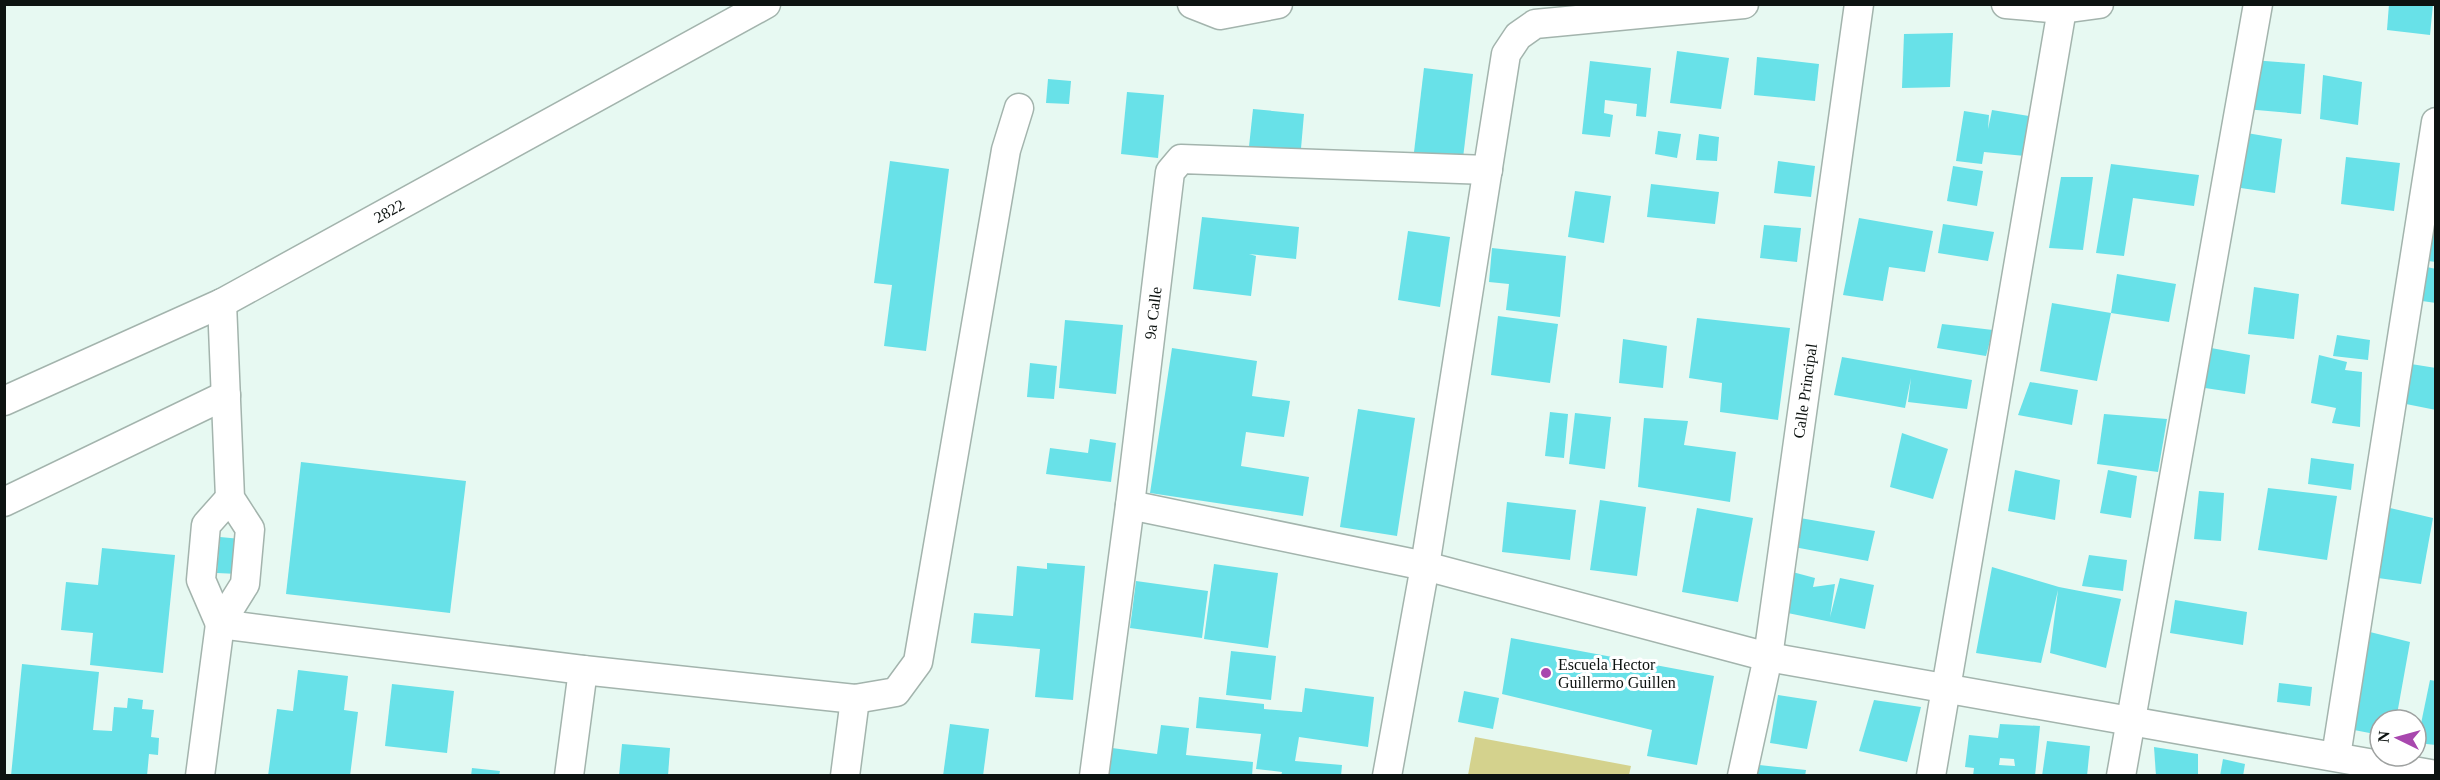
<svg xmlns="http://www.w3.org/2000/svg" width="2440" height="780" font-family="'Times New Roman',serif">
	<rect width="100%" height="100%" fill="#e7f9f2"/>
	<polygon fill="#d4d28d" points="1475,737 1631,766 1629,775 1468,775"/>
	<g fill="#68e1e8" fill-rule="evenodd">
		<polygon points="2389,4 2433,4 2430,35 2387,30"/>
		<polygon points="1953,33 1950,87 1902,88 1904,34"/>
		<polygon points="1677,51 1729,58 1721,109 1670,103"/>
		<polygon points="1757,57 1819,64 1815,101 1754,95"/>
		<polygon points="2252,60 2305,64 2301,114 2245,109"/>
		<polygon points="1590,61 1651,68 1646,117 1636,116 1637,104 1605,100 1604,113 1613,115 1610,137 1582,134"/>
		<polygon points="1424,68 1473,74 1463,158 1414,152"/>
		<polygon points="2323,75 2362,82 2358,125 2320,119"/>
		<polygon points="1048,79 1071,81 1069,104 1046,103"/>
		<polygon points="1127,92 1164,95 1158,158 1121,154"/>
		<polygon points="1253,109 1304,114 1300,160 1248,156"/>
		<polygon points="1992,110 2029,116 2025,156 1984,152 1982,164 1956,161 1964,111 1989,115 1988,129"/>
		<polygon points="1658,131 1681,134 1677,158 1655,154"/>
		<polygon points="2241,132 2282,139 2275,193 2234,187"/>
		<polygon points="1699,134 1719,137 1717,161 1696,160"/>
		<polygon points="2346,157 2400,163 2394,211 2341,204"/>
		<polygon points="890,161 949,169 926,351 884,346 892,285 874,283"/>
		<polygon points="1778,161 1815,166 1811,197 1774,193"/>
		<polygon points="2111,164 2199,175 2194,206 2133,198 2124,256 2096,253"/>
		<polygon points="1953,166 1983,171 1977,206 1947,201"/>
		<polygon points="2061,177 2093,177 2083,250 2049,248"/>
		<polygon points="1651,184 1719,192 1715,224 1647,217"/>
		<polygon points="1575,191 1611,196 1604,243 1568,237"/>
		<polygon points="1202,217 1299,227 1296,259 1249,254 1256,256 1251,296 1193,289"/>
		<polygon points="1859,218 1933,231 1925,272 1889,267 1883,301 1843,295"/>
		<polygon points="1943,224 1994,232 1988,261 1938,253"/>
		<polygon points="1764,225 1801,228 1797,262 1760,258"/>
		<polygon points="2433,227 2436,227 2436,262 2428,261"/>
		<polygon points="1408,231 1450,237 1440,307 1398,300"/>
		<polygon points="1492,248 1566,256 1560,317 1506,310 1509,284 1489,282"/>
		<polygon points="2427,267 2436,269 2436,303 2422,301"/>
		<polygon points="2117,274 2176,284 2169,322 2111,313"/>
		<polygon points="2254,287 2299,294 2294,339 2248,334"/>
		<polygon points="2052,303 2111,313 2097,381 2040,371"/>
		<polygon points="1498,316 1558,324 1550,383 1491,375"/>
		<polygon points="1697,318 1790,328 1778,420 1720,412 1722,383 1689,378"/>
		<polygon points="1065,320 1123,325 1116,394 1059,388"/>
		<polygon points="1942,324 1993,330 1986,356 1937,348"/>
		<polygon points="2337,335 2370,340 2368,360 2333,356"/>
		<polygon points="1623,339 1667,346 1663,388 1619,383"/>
		<polygon points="1172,348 1257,361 1252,396 1290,401 1284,437 1246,432 1241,466 1309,477 1303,516 1150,493"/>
		<polygon points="2211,348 2250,355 2245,394 2205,388"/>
		<polygon points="2319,355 2347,362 2345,370 2362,372 2360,427 2332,423 2336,408 2311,403"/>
		<polygon points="1842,357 1972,380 1967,409 1908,402 1911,378 1905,408 1834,395"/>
		<polygon points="1030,363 1057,366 1054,399 1027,397"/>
		<polygon points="2411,364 2436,368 2436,410 2406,404"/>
		<polygon points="2030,382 2078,390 2072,425 2018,415"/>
		<polygon points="1358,409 1415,418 1397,536 1340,527"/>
		<polygon points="1550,412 1568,414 1564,458 1545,456"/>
		<polygon points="1575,413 1611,417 1605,469 1569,464"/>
		<polygon points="2104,414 2167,419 2158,472 2097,464"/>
		<polygon points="1644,418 1688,421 1684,445 1736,452 1730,502 1638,487"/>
		<polygon points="1902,433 1948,449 1933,499 1890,487"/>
		<polygon points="1090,439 1116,443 1111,482 1046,474 1050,448 1088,453"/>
		<polygon points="2311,458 2354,464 2351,490 2308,484"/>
		<polygon points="301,462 466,481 450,613 286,594"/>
		<polygon points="2015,470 2060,480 2055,520 2008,511"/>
		<polygon points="2108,470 2137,476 2131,518 2100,513"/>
		<polygon points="2268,488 2337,496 2327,560 2258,550"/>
		<polygon points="2199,491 2224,493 2221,541 2194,539"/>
		<polygon points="1600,500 1646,507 1637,576 1590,570"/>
		<polygon points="1507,502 1576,510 1570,560 1502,552"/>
		<polygon points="1697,508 1753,518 1738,602 1682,592"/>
		<polygon points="2390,508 2433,518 2421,584 2378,578"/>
		<polygon points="1800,518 1875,531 1868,561 1794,547"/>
		<polygon points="220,537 241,539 238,574 217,573"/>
		<polygon points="102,548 175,555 163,673 90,665 93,633 61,630 66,582 98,585"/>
		<polygon points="2089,555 2127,560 2123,591 2082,586"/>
		<polygon points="1047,563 1085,566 1073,700 1035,697 1040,649 971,643 974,613 1013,616 1017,566 1047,569"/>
		<polygon points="1214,564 1278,573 1268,648 1204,639"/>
		<polygon points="1992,567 2059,587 2121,599 2106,668 2050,653 2058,590 2041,663 1976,653"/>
		<polygon points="1785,570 1815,578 1813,587 1835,584 1830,617 1840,578 1874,585 1865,629 1778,611"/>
		<polygon points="1136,581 1208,591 1202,638 1130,628"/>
		<polygon points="2175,600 2247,612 2243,645 2170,633"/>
		<polygon points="2370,632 2410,642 2396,720 2380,720 2380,735 2354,730"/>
		<polygon points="1511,638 1714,676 1697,765 1647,756 1652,730 1502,694"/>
		<polygon points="1231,651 1276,656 1271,700 1226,695"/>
		<polygon points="22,664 99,672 93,730 112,731 114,707 127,708 128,698 143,700 142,709 154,710 151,737 159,738 158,755 149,754 147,776 11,776"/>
		<polygon points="298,670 348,676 344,710 358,712 350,776 268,776 277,709 293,711"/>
		<polygon points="2430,680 2436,681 2436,745 2417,743"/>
		<polygon points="2279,683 2312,687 2310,706 2277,702"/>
		<polygon points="392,684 454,691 447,753 385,746"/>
		<polygon points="1305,688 1374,697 1368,747 1299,737 1295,761 1342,765 1341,776 1281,776 1282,772 1256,769 1261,734 1196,728 1199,697 1264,704 1264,709 1302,712"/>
		<polygon points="1464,691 1499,698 1493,729 1458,722"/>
		<polygon points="1778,695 1817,701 1807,749 1770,743"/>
		<polygon points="1874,700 1921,707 1907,762 1859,751"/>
		<polygon points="950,724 989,729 983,776 943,776"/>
		<path d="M 2000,724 L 2040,726 L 2035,776 L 1973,776 L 1974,768 L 1965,767 L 1969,735 L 1998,738 ZM 2000,758 L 2014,759 L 2015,766 L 1999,765 Z"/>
		<polygon points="1161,725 1189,728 1186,755 1253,762 1252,776 1108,776 1112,748 1157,754"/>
		<polygon points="2047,741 2090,746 2087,776 2042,776"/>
		<polygon points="622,744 670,748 668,776 619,776"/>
		<polygon points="2154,747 2198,754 2198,776 2156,776"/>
		<polygon points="2223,759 2245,764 2243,776 2220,776"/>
		<polygon points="1750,764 1806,770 1805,776 1748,776"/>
		<polygon points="472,768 500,771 499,776 471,776"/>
	</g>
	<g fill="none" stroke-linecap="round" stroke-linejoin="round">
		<defs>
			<g id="street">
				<polyline points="1192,4 1220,15 1278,4"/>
				<polyline points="2006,4 2062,9 2099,4"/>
				<polyline points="4,401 222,303 766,4"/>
				<polyline points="4,502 226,395"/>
				<polyline points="1130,505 1425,566 1768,657 2436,775"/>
				<polyline points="220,624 583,670 855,699 896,692 918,662 1006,150 1019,108"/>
				<polyline points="220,624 201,580 206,525 230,498"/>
				<polyline points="2336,756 2436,122"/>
				<polyline points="200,776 220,624 245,584 250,529 230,498 222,303"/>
				<polyline points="569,776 583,670"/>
				<polyline points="845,776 855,699"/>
				<polyline points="1094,776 1130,505 1170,172 1181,159 1488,170"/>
				<polyline points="1387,776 1425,566 1506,54 1518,36 1535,24 1744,4"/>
				<polyline points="1742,776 1768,657 1859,4"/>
				<polyline points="1931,776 2062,9"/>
				<polyline points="2121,776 2258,4"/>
			</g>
		</defs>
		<use href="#street" stroke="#a3b4ad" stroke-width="31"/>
		<use href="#street" stroke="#fff" stroke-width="28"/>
	</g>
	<circle fill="#a847ae" stroke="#fff" stroke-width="2" cx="1546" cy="673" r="6"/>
	<g text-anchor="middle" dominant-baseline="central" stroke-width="6" stroke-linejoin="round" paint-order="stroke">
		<g font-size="16" fill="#0d1311" stroke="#fff">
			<text transform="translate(389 211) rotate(-29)">2822</text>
			<text transform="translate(1153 313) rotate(-83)">9a Calle</text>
			<text transform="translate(1805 391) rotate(-82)">Calle Principal</text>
		</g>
		<g font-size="16" fill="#0d1311" stroke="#fff" text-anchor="start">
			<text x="1558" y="664">Escuela Hector<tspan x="1558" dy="18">Guillermo Guillen</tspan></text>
		</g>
	</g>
	<rect width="2440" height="780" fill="none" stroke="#0d1311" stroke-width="12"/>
	<g transform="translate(2398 738) rotate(275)"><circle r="28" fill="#ffffff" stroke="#9ea1a0" stroke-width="1.5"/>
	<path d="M0-4.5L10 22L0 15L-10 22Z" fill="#a847ae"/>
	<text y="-9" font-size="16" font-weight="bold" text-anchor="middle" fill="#0d1311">N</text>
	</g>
</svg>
